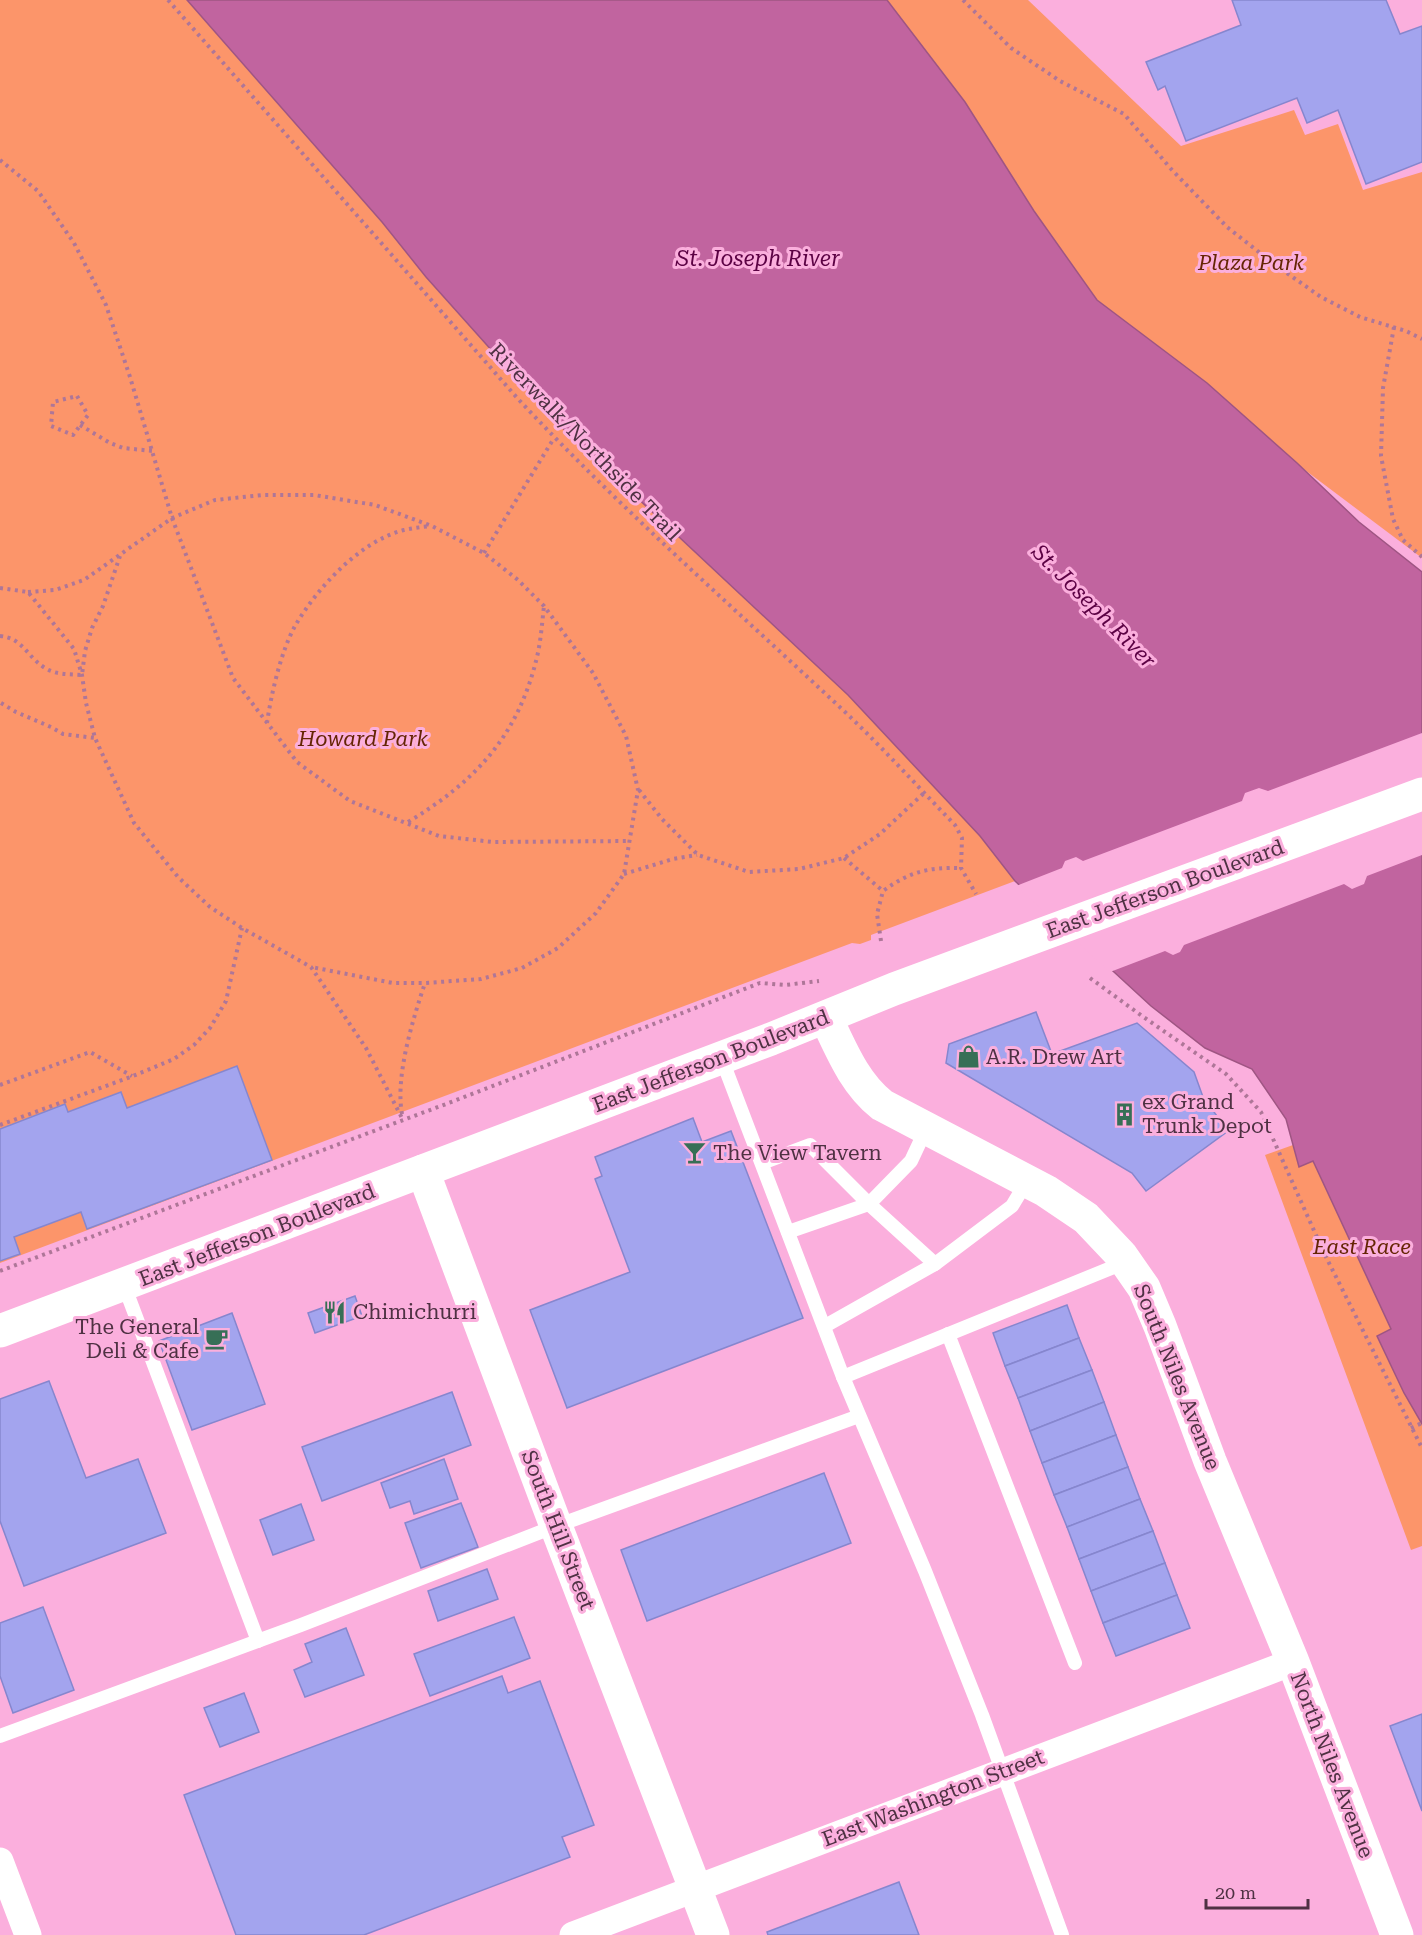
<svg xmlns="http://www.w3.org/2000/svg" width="1422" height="1935" font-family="'Roboto Serif',serif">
	<rect width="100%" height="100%" fill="#fbafdd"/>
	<g fill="#fc956a">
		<polygon points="0,0 187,0 382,222 426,277 555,421 848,695 980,836 1015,881 871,935 871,940 860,944 852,943 0,1263"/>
		<polygon points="874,0 1028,0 1181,146 1294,110 1305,135 1338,124 1363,190 1422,172 1422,558 1092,310"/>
		<polygon points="1293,1145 1299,1167 1313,1161 1422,1208 1422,1546 1411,1550 1265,1155"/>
	</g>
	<polygon fill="#c1649f" stroke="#9f5583" stroke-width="1.5" points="187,0 887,0 965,102 1034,211 1097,300 1207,383 1297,463 1359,522 1422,572 1422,1424 1404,1393 1377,1336 1391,1329 1313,1161 1299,1167 1286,1119 1252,1069 1205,1048 1151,1006 1015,881 980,836 848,695 555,421 426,277 382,222"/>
	<polygon fill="#fbafdd" points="1422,733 1422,855 1367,876 1364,884 1352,889 1344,884 1184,945 1180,952 1173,955 1165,951 1110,972 1016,886 1062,868 1065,861 1076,857 1083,861 1242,801 1245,793 1259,788 1268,791"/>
	<g fill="#a3a4ee" stroke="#8686ce" stroke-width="1.5">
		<polygon points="1232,0 1386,0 1400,34 1422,26 1422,162 1366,184 1338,110 1307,123 1297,98 1186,141 1165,86 1158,90 1146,62 1241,25"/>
		<polygon points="1036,1012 1052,1054 1137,1023 1194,1072 1203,1097 1228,1131 1146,1191 1132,1173 946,1063 949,1044"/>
		<polygon points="237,1066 272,1160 87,1229 81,1212 14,1237 20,1254 0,1261 0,1129 65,1104 68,1112 121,1092 127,1108"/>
		<polygon points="693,1118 702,1142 731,1131 803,1318 567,1408 530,1310 630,1272 595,1179 602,1176 595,1157"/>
		<polygon points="355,1296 362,1316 315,1333 308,1313"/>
		<polygon points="1067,1305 1079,1338 1005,1366 993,1333"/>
		<polygon points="232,1313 265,1404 192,1430 159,1341"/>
		<polygon points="1079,1338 1092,1370 1018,1398 1005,1366"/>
		<polygon points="1092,1370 1104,1402 1030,1431 1018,1398"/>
		<polygon points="49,1381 86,1478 138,1459 166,1533 24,1586 0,1521 0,1399"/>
		<polygon points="452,1392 471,1445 322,1501 302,1447"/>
		<polygon points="1104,1402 1116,1435 1042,1463 1030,1431"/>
		<polygon points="1116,1435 1128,1467 1054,1495 1042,1463"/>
		<polygon points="444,1459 458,1499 414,1514 410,1501 390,1508 381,1483"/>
		<polygon points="1128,1467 1140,1499 1067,1527 1054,1495"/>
		<polygon points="824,1473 851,1543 647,1621 621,1550"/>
		<polygon points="1140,1499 1153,1531 1079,1559 1067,1527"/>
		<polygon points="461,1503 478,1547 421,1568 405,1523"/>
		<polygon points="301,1504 314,1540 273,1555 260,1520"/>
		<polygon points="1153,1531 1165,1563 1091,1591 1079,1559"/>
		<polygon points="1165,1563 1177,1595 1103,1623 1091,1591"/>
		<polygon points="487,1569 498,1599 438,1621 428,1591"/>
		<polygon points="1177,1595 1190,1628 1116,1656 1103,1623"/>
		<polygon points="43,1607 74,1690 13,1713 0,1676 0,1623"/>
		<polygon points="514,1617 530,1658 430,1696 414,1654"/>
		<polygon points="346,1628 364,1675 305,1697 294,1670 312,1662 305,1644"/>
		<polygon points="502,1676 508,1693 540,1681 594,1825 562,1837 570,1857 364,1935 236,1935 184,1795"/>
		<polygon points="244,1693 259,1732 220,1747 204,1708"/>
		<polygon points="1422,1714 1422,1811 1390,1726"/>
		<polygon points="899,1882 919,1935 768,1935 767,1932"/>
	</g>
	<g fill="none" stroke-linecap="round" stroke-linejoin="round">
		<g stroke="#ae7698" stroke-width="4" stroke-dasharray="3 4.5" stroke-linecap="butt">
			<path d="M 168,0 L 519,400 C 622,510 734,608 844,711 C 883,748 918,787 955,825 L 962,838 L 961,868 L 976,894"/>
			<polyline points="963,0 1011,48 1060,81 1124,114 1172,170 1227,227 1274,264 1321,297 1360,317 1406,331 1422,339"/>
			<polyline points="0,160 38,191 74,243 106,305 130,377 172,518 233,678 297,762 350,801 439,836 493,842 629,841"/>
			<polyline points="1394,327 1383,388 1381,456 1393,519 1403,540 1422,557"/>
			<polygon points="77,396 88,415 73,435 51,426 53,402"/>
			<polyline points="80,425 110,443 123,448 153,451"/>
			<polyline points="484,553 554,438"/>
			<polyline points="0,588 28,592 74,649 82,675 86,703 95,738 134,823 178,877 210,907 242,928 311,967 366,1048 403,1120"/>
			<polyline points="28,592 55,590 84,580 172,518 215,500 263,495 314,495 375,505 432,526 484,553 518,580 544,606 593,673 626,736 638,790 624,874 596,913 558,948 522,968 481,979 425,983 393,983 311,967"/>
			<path d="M 0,636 C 23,638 27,657 45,668 C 56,675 69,674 82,675 L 85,651 L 92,628 L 103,606 L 120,556"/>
			<polyline points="1,703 16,712 51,727 63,734 95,738"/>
			<path d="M 267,723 C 271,695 281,651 295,626 C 317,588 360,541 404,530 C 413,528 422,527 431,526"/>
			<polyline points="639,790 662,819 698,855 749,872 799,869 844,858 880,834 924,793"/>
			<path d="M 408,822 C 476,781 518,736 537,657 C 541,640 542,623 544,606"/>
			<path d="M 844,858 L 883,891 C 909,872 928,867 961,868"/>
			<polyline points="624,874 673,859 697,855"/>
			<polyline points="881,941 877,914 883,891"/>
			<polyline points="1090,978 1142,1016 1226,1074 1261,1112 1324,1253 1422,1448"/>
			<polyline points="0,1085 90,1052 132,1076"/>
			<path d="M 402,1114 C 395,1076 413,1019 425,983"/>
			<polyline points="0,1125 133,1076 174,1059 194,1045 210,1028 226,1001 242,928"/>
			<polyline points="0,1271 446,1104 760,983 785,985 819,981"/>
			<polyline points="1411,1428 1422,1423"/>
		</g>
		<g stroke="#fff" stroke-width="14">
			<polyline points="721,1057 843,1377 925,1571 982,1715 1062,1935"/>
			<polyline points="762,1163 810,1145 869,1204 935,1264 1012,1206 1027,1181"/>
			<polyline points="788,1232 869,1204 911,1161 926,1129"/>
			<polyline points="124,1285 258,1641"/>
			<polyline points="825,1326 935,1264"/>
			<polyline points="948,1334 1075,1663"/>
			<polyline points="843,1377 1126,1262"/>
			<polyline points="0,1736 301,1625 556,1526 859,1416"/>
		</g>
		<g stroke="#fff" stroke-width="27">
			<polyline points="0,1861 28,1935"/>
			<polyline points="573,1935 1293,1662"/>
		</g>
		<g stroke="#fff" stroke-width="33">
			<path d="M 826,1018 C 841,1049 854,1083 882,1105 L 1046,1191 L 1086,1218 L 1121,1255 L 1144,1288 L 1160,1326 L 1210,1461 L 1293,1662 L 1397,1935"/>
			<polyline points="423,1171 556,1526 713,1935"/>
			<polyline points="0,1331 771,1039 894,989 1422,794"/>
		</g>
	</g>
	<defs>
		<symbol id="shop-bare" viewBox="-9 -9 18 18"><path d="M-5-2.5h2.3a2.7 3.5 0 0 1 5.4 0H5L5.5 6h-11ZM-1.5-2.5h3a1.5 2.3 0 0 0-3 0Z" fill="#376f56" stroke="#fbafdd" stroke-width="2.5" paint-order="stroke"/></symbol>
		<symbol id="building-bare" viewBox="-9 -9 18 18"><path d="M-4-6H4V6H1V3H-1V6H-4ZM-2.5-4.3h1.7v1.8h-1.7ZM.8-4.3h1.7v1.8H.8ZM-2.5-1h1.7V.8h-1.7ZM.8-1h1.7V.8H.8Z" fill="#376f56" stroke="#fbafdd" stroke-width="2.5" paint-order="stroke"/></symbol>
		<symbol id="bar-bare" viewBox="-9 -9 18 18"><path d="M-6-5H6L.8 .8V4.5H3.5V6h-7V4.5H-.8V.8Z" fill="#376f56" stroke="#fbafdd" stroke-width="2.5" paint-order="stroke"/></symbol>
		<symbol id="restaurant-bare" viewBox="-9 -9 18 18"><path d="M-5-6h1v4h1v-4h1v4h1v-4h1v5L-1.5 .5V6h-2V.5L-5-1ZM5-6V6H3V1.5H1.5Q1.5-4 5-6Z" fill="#376f56" stroke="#fbafdd" stroke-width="2.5" paint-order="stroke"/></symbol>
		<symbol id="cafe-bare" viewBox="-9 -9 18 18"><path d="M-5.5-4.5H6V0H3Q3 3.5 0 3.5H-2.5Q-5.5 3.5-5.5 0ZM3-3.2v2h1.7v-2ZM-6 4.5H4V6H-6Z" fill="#376f56" stroke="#fbafdd" stroke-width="2.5" paint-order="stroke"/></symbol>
	</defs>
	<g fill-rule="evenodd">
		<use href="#shop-bare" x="952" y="1040" width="33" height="33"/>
		<use href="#building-bare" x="1108" y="1098" width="33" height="33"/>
		<use href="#bar-bare" x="678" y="1136" width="33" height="33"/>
		<use href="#restaurant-bare" x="318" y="1296" width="33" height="33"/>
		<use href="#cafe-bare" x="200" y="1322" width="33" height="33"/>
	</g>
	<g text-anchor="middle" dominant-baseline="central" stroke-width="6" stroke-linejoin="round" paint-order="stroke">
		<g font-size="21" font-style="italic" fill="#652504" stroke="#fbafdd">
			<text x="1251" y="263">Plaza Park</text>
			<text x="363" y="739">Howard Park</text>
			<text x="1362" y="1247">East Race</text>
		</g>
		<g font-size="21" fill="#4f3143" stroke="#fbafdd">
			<text transform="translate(585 442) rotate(46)">Riverwalk/Northside Trail</text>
			<text transform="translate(1165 889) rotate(-20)">East Jefferson Boulevard</text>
			<text transform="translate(711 1061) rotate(-21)">East Jefferson Boulevard</text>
			<text transform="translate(257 1235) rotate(-21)">East Jefferson Boulevard</text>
			<text transform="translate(1177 1377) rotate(68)">South Niles Avenue</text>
			<text transform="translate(558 1530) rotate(69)">South Hill Street</text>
			<text transform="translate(1332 1765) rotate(69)">North Niles Avenue</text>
			<text transform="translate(933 1798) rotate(-21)">East Washington Street</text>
		</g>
		<g font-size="21" fill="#4f3143" stroke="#fbafdd" text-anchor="start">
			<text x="986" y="1057">A.R. Drew Art</text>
			<text x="1142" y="1102">ex Grand<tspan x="1142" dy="24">Trunk Depot</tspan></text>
			<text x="713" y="1153">The View Tavern</text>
			<text x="353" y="1312">Chimichurri</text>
			<text x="199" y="1327" text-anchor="end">The General<tspan x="199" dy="24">Deli &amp; Cafe</tspan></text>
		</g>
		<g font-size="22" font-style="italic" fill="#5c0244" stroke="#fbafdd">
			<text x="758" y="258">St. Joseph River</text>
			<text transform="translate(1094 606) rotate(45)">St. Joseph River</text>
		</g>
	</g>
	<path d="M1206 1899v9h102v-9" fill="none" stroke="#4f3143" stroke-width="3"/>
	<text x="1215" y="1899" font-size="18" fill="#4f3143" stroke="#fbafdd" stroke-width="4.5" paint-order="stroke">20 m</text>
</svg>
